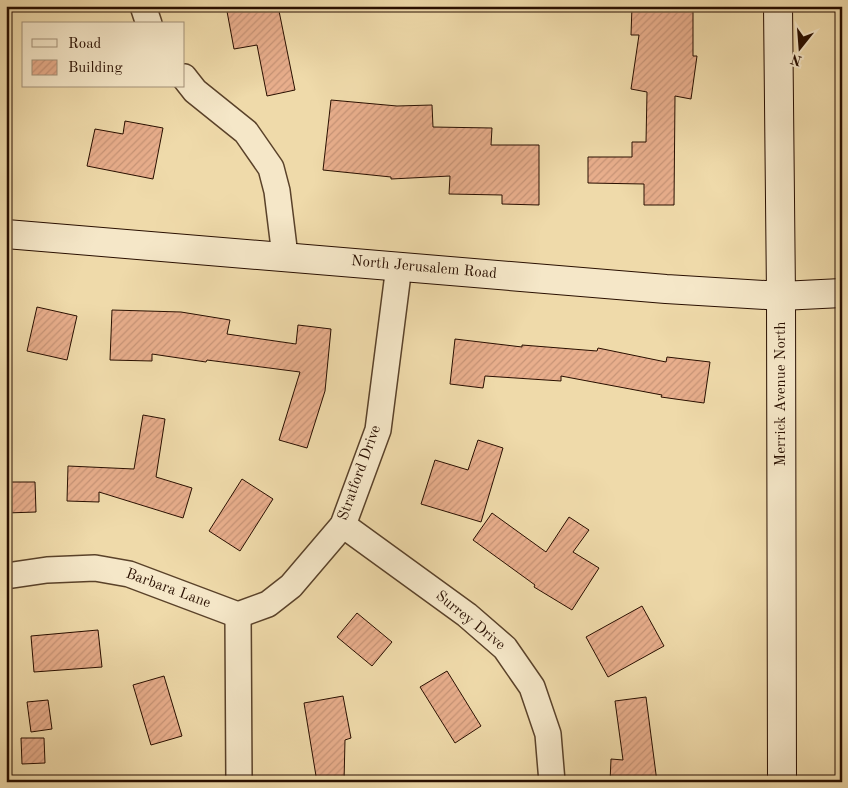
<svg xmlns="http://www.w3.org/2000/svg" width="848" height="788" font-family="'Old Standard TT',serif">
	<defs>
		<pattern id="building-hatch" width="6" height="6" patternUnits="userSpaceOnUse" patternTransform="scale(1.25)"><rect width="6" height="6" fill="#e8ae8c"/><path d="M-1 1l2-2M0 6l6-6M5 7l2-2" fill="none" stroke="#c79477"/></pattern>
	</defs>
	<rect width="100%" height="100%" fill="#efdaaa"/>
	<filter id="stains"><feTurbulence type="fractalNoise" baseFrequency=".004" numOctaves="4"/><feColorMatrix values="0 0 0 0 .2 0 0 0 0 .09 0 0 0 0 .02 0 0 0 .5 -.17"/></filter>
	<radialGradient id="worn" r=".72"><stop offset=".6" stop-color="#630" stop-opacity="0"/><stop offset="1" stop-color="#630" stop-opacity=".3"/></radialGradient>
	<g fill="url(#building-hatch)" stroke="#290f00">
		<polygon points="226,6 278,6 295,90 267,96 257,45 234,49"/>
		<polygon points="632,6 693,6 693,56 697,56 691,99 675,96 674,205 644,205 644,184 588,183 588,157 632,157 632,142 646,142 647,92 631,89 639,35 631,35"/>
		<polygon points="331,100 397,106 432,105 433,127 492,128 491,145 539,145 539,205 502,204 502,195 449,194 450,176 391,179 391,177 323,170"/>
		<polygon points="125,121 163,128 153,179 87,166 95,129 123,134"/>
		<polygon points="37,307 77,316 67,360 27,351"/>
		<polygon points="112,310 181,312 230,320 227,334 296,344 298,325 331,329 325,391 307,448 279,440 300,372 207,360 206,362 152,354 152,361 110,360"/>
		<polygon points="455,339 522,347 522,345 597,351 598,348 666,362 667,357 710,362 704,403 661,397 662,395 561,376 561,381 485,376 483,388 450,384"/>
		<polygon points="143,415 165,419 156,477 192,488 183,518 99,492 99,502 67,501 68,466 134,469"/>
		<polygon points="478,440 503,448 481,522 421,504 435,460 468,470"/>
		<polygon points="242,479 273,499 240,551 209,531"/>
		<polygon points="6,482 35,482 36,512 6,513"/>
		<polygon points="492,513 546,552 569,517 589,530 573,552 599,568 572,610 534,587 535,585 473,540"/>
		<polygon points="642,606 664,646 608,677 586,637"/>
		<polygon points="357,613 392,642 372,666 337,637"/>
		<polygon points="98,630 102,667 34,672 31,636"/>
		<polygon points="447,671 481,726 455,743 420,687"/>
		<polygon points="164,676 182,736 151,745 133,685"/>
		<polygon points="343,696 351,738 345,740 344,782 317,782 304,703"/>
		<polygon points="646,697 657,782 610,782 611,759 623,760 615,701"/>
		<polygon points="48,700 52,729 31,732 27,702"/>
		<polygon points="21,738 44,738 45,763 22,764"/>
	</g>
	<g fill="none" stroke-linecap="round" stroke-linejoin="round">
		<defs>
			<g id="street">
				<polyline points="143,6 149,24"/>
				<polyline points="184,77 195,91 246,132 271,168 277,191 285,256"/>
				<polyline points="343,525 467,615 505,648 532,687 548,734 552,782"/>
				<polyline points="6,576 47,570 95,568 129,574 238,615"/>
				<polyline points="238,615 268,604 291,586 343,525 378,430 399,266"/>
				<polyline points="238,615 239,782"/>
			</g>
			<g id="secondary">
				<polyline points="778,6 781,296 782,782"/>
				<polyline points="6,234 666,289 781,296 842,293"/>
			</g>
		</defs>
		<use href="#street" stroke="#5a422a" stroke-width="28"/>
		<use href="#secondary" stroke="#290f00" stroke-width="30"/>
		<use href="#street" stroke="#f5e7c8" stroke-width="25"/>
		<use href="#secondary" stroke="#f5e7c8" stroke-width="28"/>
	</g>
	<g text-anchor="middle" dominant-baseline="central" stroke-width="5" stroke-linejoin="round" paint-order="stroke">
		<g font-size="15" fill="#290f00" stroke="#f5e7c8">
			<text transform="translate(424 268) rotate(5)">North Jerusalem Road</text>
			<text transform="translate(781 394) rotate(-90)">Merrick Avenue North</text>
			<text transform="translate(360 473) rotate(-70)">Stratford Drive</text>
			<text transform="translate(168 589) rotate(20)">Barbara Lane</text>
			<text transform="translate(470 621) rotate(39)">Surrey Drive</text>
		</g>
	</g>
	<rect width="848" height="788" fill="none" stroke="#efdaaa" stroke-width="25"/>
	<rect x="8" y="8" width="833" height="773" fill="none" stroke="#290f00" stroke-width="2.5"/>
	<rect x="12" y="12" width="823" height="763" fill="none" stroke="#290f00"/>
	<rect x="22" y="22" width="162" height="65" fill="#f5e7c8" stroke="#a39178"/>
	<rect x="32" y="39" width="25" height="8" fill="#f5e7c8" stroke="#a39178"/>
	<text x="68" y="48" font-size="15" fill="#290f00">Road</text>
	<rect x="32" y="60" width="25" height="15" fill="url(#building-hatch)" stroke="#a39178"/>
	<text x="68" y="72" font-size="15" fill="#290f00">Building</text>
	<g transform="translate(800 48) rotate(197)" stroke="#f5e7c8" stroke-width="4" paint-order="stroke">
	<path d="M0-4L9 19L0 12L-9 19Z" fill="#290f00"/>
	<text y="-8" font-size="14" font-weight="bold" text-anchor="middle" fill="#290f00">N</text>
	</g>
	<rect width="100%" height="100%" filter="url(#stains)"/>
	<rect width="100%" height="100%" fill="url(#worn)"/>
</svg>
